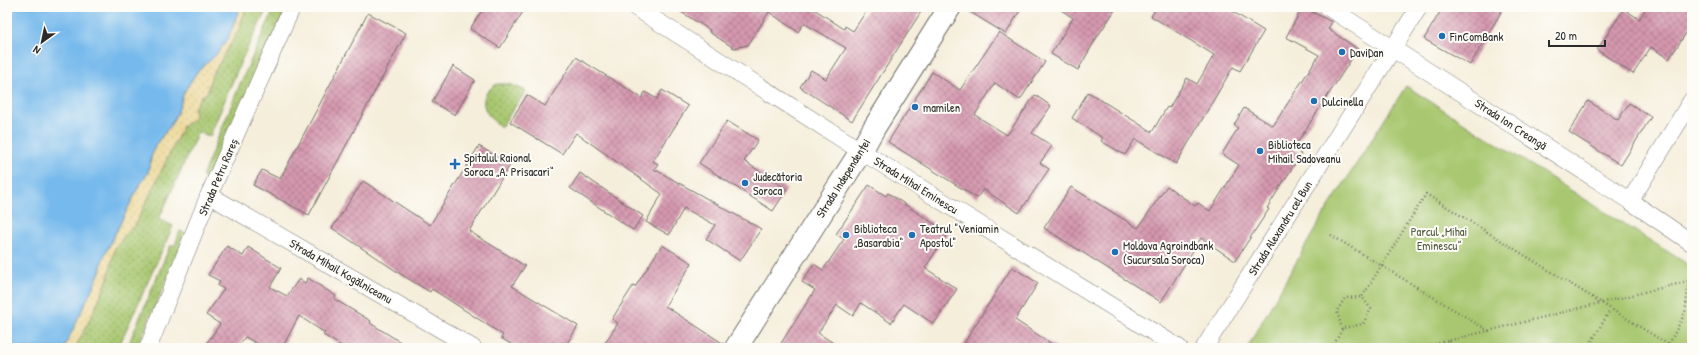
<svg xmlns="http://www.w3.org/2000/svg" width="1699" height="355" font-family="'Patrick Hand',sans-serif">
	<defs>
		<pattern id="grass-dots" width="8" height="8" patternUnits="userSpaceOnUse"><rect width="8" height="8" fill="#a8c76f"/><path d="M2 2h.1M6 6h.1" fill="none" stroke="#89a25b" stroke-width="1.8" stroke-linecap="round"/></pattern>
		<pattern id="sand-dots" width="8" height="8" patternUnits="userSpaceOnUse"><rect width="8" height="8" fill="#eeda9e"/><path d="M2 2h.1M6 6h.1" fill="none" stroke="#cb8" stroke-width="1.8" stroke-linecap="round"/></pattern>
		<pattern id="building-cross-hatch" width="8" height="8" patternUnits="userSpaceOnUse"><rect width="8" height="8" fill="#d598af"/><path d="M0 0l8 8M0 8l8-8" fill="none" stroke="#ad7c8f"/></pattern>
	</defs>
	<rect width="100%" height="100%" fill="#fdfcf7"/>
	<filter id="ink" filterUnits="userSpaceOnUse"><feTurbulence type="fractalNoise" baseFrequency=".025" numOctaves="2"/><feDisplacementMap in="SourceGraphic" scale="8" xChannelSelector="R" yChannelSelector="G"/><feConvolveMatrix kernelMatrix="1 2 1 2 8 2 1 2 1" color-interpolation-filters="sRGB"/></filter>
	<filter id="wash" filterUnits="userSpaceOnUse"><feTurbulence type="fractalNoise" baseFrequency=".012" numOctaves="4" result="noise"/><feDisplacementMap in="SourceGraphic" scale="16" xChannelSelector="R" yChannelSelector="G"/><feGaussianBlur stdDeviation="0.9" result="paint"/><feColorMatrix in="noise" values="0 0 0 0 0 0 0 0 0 0 0 0 0 0 0 0 0 1.4 0 .05"/><feComposite in="paint" operator="in"/></filter>
	<g filter="url(#wash)">
		<rect width="100%" height="100%" fill="#f5eedb"/>
		<g fill="url(#grass-dots)" stroke="#6a794d">
			<path d="M 246,7 L 268,7 L 241,61 L 210,136 L 198,132 L 159,219 L 173,226 L 118,348 L 75,348 L 91,317 L 107,281 L 115,248 L 129,229 L 134,227 L 183,126 L 192,120 C 194,109 197,98 207,93 L 211,77 L 239,29 Z"/>
			<polygon points="275,7 287,7 210,181 202,177 240,84"/>
			<path d="M 497,84 L 510,84 L 526,91 L 501,127 C 483,114 475,97 497,84 Z"/>
			<polygon points="180,231 187,234 137,348 127,348 170,246 175,245"/>
		</g>
		<polygon fill="url(#sand-dots)" stroke="#8c8264" points="240,7 246,7 239,29 211,77 207,93 201,96 194,109 195,116 192,120 183,126 134,227 129,229 115,248 107,281 91,317 75,348 64,348 100,272 103,258 139,186 148,173 152,154 156,144 170,126 178,111 184,92 197,72 216,55 228,39"/>
		<polygon fill="#a8c76f" stroke="#6a794d" points="1406,86 1692,267 1692,333 1683,348 1247,348 1318,224"/>
		<polygon fill="#76b9ec" stroke="#50728c" points="7,7 240,7 228,39 216,55 197,72 184,92 178,111 170,126 156,144 152,154 148,173 139,186 103,258 100,272 64,348 7,348"/>
		<g id="blocks">
			<g fill="url(#building-cross-hatch)">
				<polygon points="484,7 526,7 500,48 470,29"/>
				<polygon points="673,7 815,7 814,9 844,29 845,26 853,31 869,7 924,7 852,121 800,87 811,70 826,79 846,48 804,23 798,32 769,12 748,45 734,48 709,32 710,30"/>
				<polygon points="962,7 1022,7 1006,34"/>
				<polygon points="1057,7 1117,7 1097,37 1078,70 1051,54 1073,18"/>
				<polygon points="1157,7 1225,7 1264,31 1240,71 1233,67 1176,164 1135,139 1125,155 1101,141 1103,138 1072,118 1088,92 1152,132 1167,107 1169,108 1187,78 1197,84 1214,55 1151,16"/>
				<polygon points="1303,7 1332,22 1328,29 1358,49 1293,149 1301,154 1267,208 1269,209 1235,261 1201,238 1161,302 1044,228 1071,187 1138,228 1167,186 1195,206 1198,203 1210,211 1239,165 1222,154 1238,128 1234,125 1244,108 1273,126 1319,55 1286,37"/>
				<polygon points="1443,7 1504,7 1470,65 1424,39"/>
				<polygon points="1647,7 1692,7 1692,24 1669,59 1651,47 1633,74 1597,50 1624,9 1639,19"/>
				<polygon points="368,13 406,33 309,215 253,185 262,170 280,179"/>
				<polygon points="999,32 1045,62 1020,100 995,83 975,115 1007,135 1035,95 1051,106 1032,133 1052,146 1040,163 1049,169 1019,213 983,189 977,198 888,142 932,72 960,90"/>
				<polygon points="576,57 642,98 645,92 657,99 662,90 688,106 653,161 658,164 654,169 761,229 740,261 706,239 715,225 684,208 669,235 646,222 662,194 576,133 562,154 510,122 527,95 545,106"/>
				<polygon points="453,66 475,80 455,115 432,102"/>
				<polygon points="1588,101 1618,120 1629,103 1651,117 1621,165 1569,132"/>
				<polygon points="727,121 758,140 744,161 787,189 773,211 699,163"/>
				<polygon points="479,146 510,165 469,231 525,266 512,286 578,326 564,348 517,348 501,338 503,335 432,289 430,292 399,273 332,228 363,181 430,225"/>
				<polygon points="580,173 643,216 633,230 570,188"/>
				<polygon points="869,185 886,196 888,193 948,233 925,268 957,289 934,324 904,304 891,323 861,303 853,316 837,305 818,333 841,348 778,348 815,290 802,282 814,264 823,270 844,239 836,234"/>
				<polygon points="662,245 692,263 665,306 724,344 724,348 602,348 618,323 612,319 633,286 635,287"/>
				<polygon points="227,246 243,256 248,247 281,268 270,287 287,296 299,279 305,283 308,278 336,296 334,299 371,321 370,323 410,348 345,348 323,335 325,333 299,316 282,348 265,348 245,337 237,348 203,348 220,324 206,315 224,289 218,286 220,281 208,275"/>
				<polygon points="1012,267 1038,283 1015,320 1058,348 961,348"/>
			</g>
		</g>
	</g>
	<g filter="url(#ink)">
		<use href="#blocks" fill-opacity="0" stroke="#726f69" stroke-width="1"/>
		<g fill="none" stroke-linecap="round" stroke-linejoin="round">
			<defs>
				<g id="street">
					<polyline points="635,7 861,151 1179,348"/>
					<polyline points="1328,7 1630,201 1692,243"/>
					<polyline points="209,195 473,348"/>
					<polyline points="1630,201 1692,100"/>
					<polyline points="148,348 209,195 292,7"/>
					<polyline points="1204,348 1419,7"/>
				</g>
				<polyline id="secondary" points="736,348 861,151 874,128 950,7"/>
			</defs>
			<use href="#street" stroke="#726f69" stroke-width="18"/>
			<use href="#secondary" stroke="#726f69" stroke-width="24"/>
			<g stroke="#726f69" stroke-width="2.5" stroke-dasharray="1 3" stroke-linecap="butt">
				<polyline points="1331,235 1489,331"/>
				<polyline points="1342,329 1337,311 1345,298 1362,297"/>
				<polyline points="1449,341 1452,348"/>
				<polyline points="1332,348 1343,328 1363,324 1371,309 1362,297 1426,194 1674,348"/>
				<polyline points="1419,348 1689,281 1685,313 1667,348"/>
				<polyline points="1588,348 1610,310"/>
			</g>
			<use href="#street" stroke="#fff" stroke-width="17"/>
			<use href="#secondary" stroke="#fff" stroke-width="22"/>
		</g>
	</g>
	<g fill="#1f6fb2" stroke="#fdfcf7" stroke-width="1.5">
		<circle cx="1442" cy="36" r="4"/>
		<circle cx="1342" cy="52" r="4"/>
		<circle cx="1314" cy="101" r="4"/>
		<circle cx="915" cy="107" r="4"/>
		<circle cx="1260" cy="151" r="4"/>
		<path d="M453 158h4v4h4v4h-4v4h-4v-4h-4v-4h4z"/>
		<circle cx="745" cy="183" r="4"/>
		<circle cx="846" cy="235" r="4"/>
		<circle cx="912" cy="235" r="4"/>
		<circle cx="1115" cy="252" r="4"/>
	</g>
	<g text-anchor="middle" dominant-baseline="central" stroke-width="4" stroke-linejoin="round" paint-order="stroke">
		<g font-size="12" fill="#2b2b2b" stroke="#fdfcf7" text-anchor="start">
			<text x="1450" y="36">FinComBank</text>
			<text x="1350" y="52">DaviDan</text>
			<text x="1322" y="101">Dulcinella</text>
			<text x="923" y="107">mamilen</text>
			<text x="1268" y="144">Biblioteca<tspan x="1268" dy="14">Mihail Sadoveanu</tspan></text>
			<text x="464" y="157">Spitalul Raional<tspan x="464" dy="14">Soroca „A. Prisacari“</tspan></text>
			<text x="753" y="176">Judecătoria<tspan x="753" dy="14">Soroca</tspan></text>
			<text x="854" y="228">Biblioteca<tspan x="854" dy="14">„Basarabia“</tspan></text>
			<text x="920" y="228">Teatrul "Veniamin<tspan x="920" dy="14">Apostol"</tspan></text>
			<text x="1123" y="245">Moldova Agroindbank<tspan x="1123" dy="14">(Sucursala Soroca)</tspan></text>
		</g>
		<g font-size="12" fill="#2b2b2b" stroke="#fdfcf7">
			<text transform="translate(1511 124) rotate(33)">Strada Ion Creangă</text>
			<text transform="translate(218 177) rotate(-67)">Strada Petru Rareș</text>
			<text transform="translate(843 178) rotate(-58)">Strada Independenței</text>
			<text transform="translate(916 185) rotate(32)">Strada Mihai Eminescu</text>
			<text transform="translate(1280 228) rotate(-58)">Strada Alexandru cel Bun</text>
			<text transform="translate(341 271) rotate(30)">Strada Mihail Kogălniceanu</text>
		</g>
		<g font-size="12" fill="#505a3f" stroke="#fdfcf7">
			<text x="1439" y="231">Parcul „Mihai<tspan x="1439" dy="14">Eminescu”</tspan></text>
		</g>
	</g>
	<rect width="1699" height="355" fill="none" stroke="#fdfcf7" stroke-width="24"/>
	<g transform="translate(42 42) rotate(213)" stroke="#fdfcf7" stroke-width="3" paint-order="stroke">
	<path d="M0-3L7 15L0 10L-7 15Z" fill="#2b2b2b"/>
	<text y="-6" font-size="11" font-weight="bold" text-anchor="middle" fill="#2b2b2b">N</text>
	</g>
	<path d="M1549 40v6h56v-6" fill="none" stroke="#2b2b2b" stroke-width="2"/>
	<text x="1555" y="40" font-size="12" fill="#2b2b2b" stroke="#fdfcf7" stroke-width="3" paint-order="stroke">20 m</text>
</svg>
